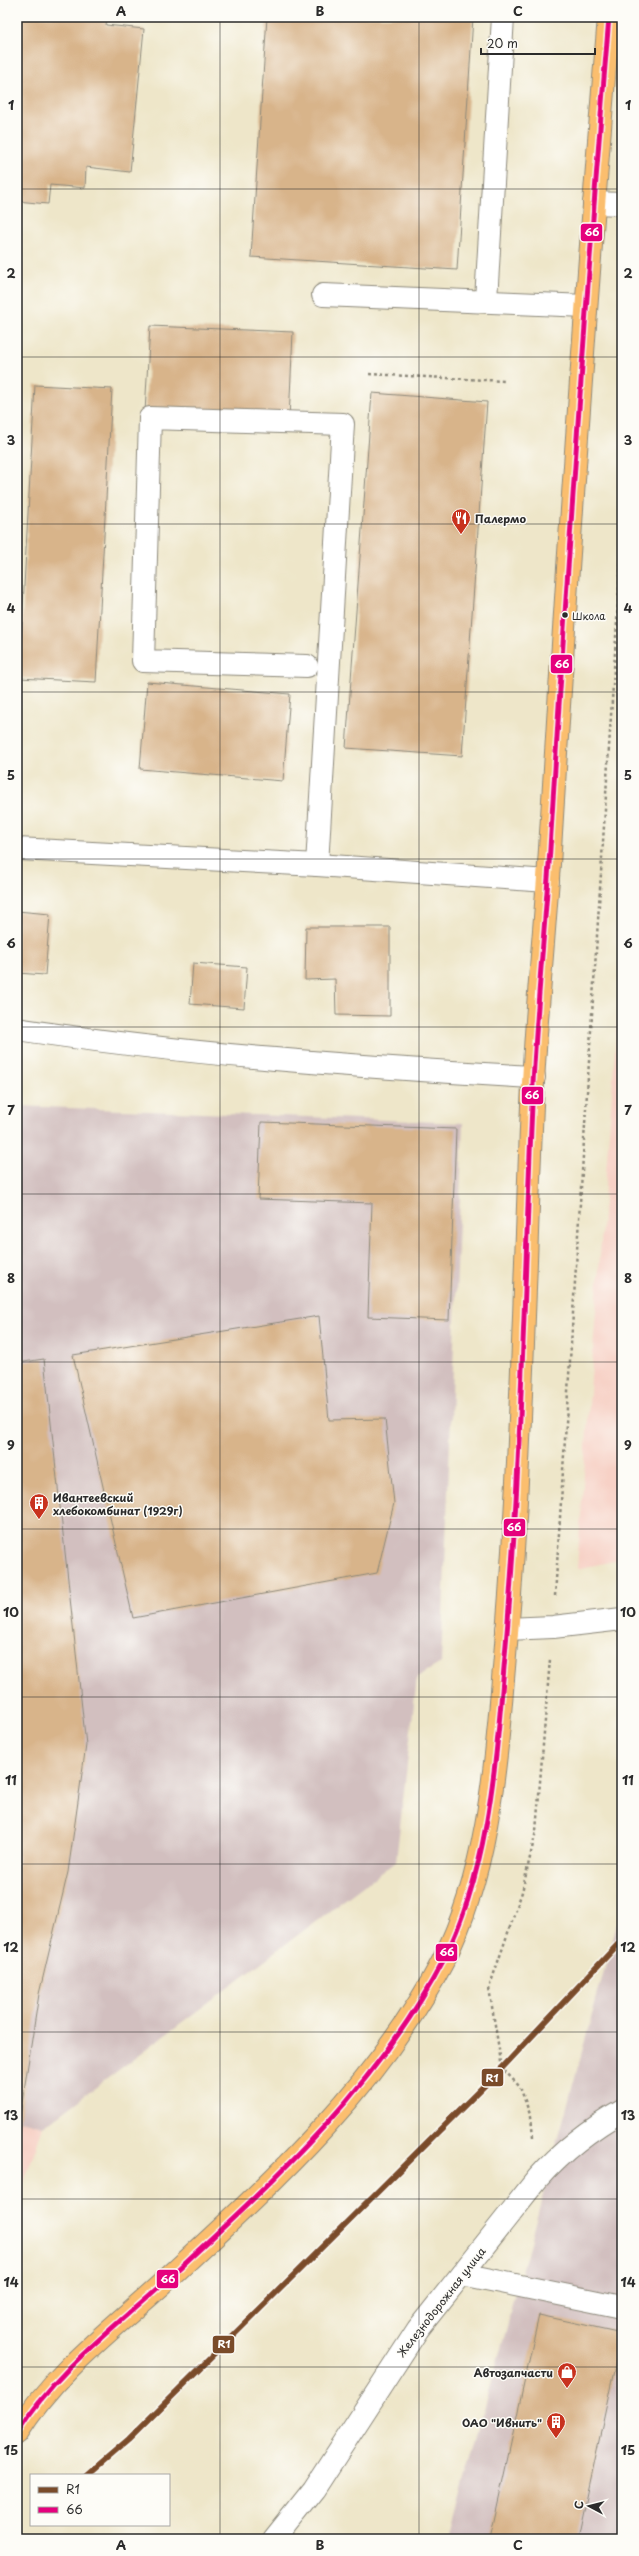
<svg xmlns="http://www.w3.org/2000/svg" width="639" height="2556" font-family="'Playpen Sans',sans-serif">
	<rect width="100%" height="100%" fill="#fdfcf7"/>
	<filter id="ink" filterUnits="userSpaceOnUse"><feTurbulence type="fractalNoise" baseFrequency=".025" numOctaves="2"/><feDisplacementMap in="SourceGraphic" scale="8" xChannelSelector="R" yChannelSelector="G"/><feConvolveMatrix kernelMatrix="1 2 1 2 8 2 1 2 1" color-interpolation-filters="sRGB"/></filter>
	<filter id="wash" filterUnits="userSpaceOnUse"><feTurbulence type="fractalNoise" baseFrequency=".012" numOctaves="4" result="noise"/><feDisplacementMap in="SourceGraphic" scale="16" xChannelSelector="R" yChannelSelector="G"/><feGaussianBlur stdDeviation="0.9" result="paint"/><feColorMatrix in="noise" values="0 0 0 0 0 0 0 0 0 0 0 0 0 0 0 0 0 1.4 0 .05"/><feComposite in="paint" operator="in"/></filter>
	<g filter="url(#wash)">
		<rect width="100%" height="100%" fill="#eee6c9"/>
		<g fill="#f7d1c6">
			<polygon points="622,955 622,1559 577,1569"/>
			<polygon points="17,2120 43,2127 17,2202"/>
		</g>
		<g fill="#d2bfbf">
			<polygon points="17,1106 463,1123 441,1663 417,1677 396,1861 43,2127 17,2120"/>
			<polygon points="622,1905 622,2539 449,2539"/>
		</g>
		<g id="blocks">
			<g fill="#d8b48a">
				<polygon points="17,17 107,17 106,25 144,29 130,172 86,167 85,188 50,185 48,204 17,201"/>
				<polygon points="267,17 473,17 457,270 251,257"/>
				<polygon points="150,326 293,332 289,419 145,412"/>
				<polygon points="35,385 112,389 96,682 19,678"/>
				<polygon points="372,393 487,402 462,756 346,748"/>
				<polygon points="147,682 290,694 283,781 140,769"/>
				<polygon points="17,911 50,914 45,975 17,973"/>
				<polygon points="306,927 390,927 390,1016 336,1015 335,979 305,980"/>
				<polygon points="193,963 247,967 244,1008 190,1004"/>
				<polygon points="261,1122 456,1129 449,1320 368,1317 372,1203 258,1199"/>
				<polygon points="319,1316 329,1420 385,1419 394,1503 377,1573 133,1618 73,1355"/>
				<polygon points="44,1359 86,1745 68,1872 39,1994 18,2129 17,1363"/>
				<polygon points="539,2315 622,2333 578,2539 490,2539"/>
			</g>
		</g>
	</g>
	<g filter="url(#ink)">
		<use href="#blocks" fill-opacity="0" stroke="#8c887a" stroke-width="1"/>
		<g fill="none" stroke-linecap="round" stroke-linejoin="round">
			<defs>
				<g id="minor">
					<polyline points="594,203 622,204"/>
					<polyline points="323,295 586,306"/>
					<polyline points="486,300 503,17"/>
					<polyline points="307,666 143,661 150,418 343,424 317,865"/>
					<polyline points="17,849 317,865 548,881"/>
					<path d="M 17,1029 C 188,1055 361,1067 534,1077"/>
					<polyline points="507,1629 553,1627 622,1619"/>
					<polyline points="462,2274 622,2307"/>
					<path d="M 274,2539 L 314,2489 L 418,2329 L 538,2178 C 563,2150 590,2129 622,2111"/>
				</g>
				<path id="major" d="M 17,2433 C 54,2373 111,2330 162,2284 C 267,2187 376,2090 443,1961 C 490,1869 496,1758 505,1656 C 522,1466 524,1275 533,1083 C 537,1005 545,927 550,849 C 567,572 586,294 609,17"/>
			</defs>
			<use href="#minor" stroke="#8c887a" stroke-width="24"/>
			<use href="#major" stroke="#8c887a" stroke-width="24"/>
			<g stroke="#8c887a" stroke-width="2.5" stroke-dasharray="3 3" stroke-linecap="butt">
				<polyline points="369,374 504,381"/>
				<polyline points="555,1596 622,543"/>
				<polyline points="533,2137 531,2117 520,2087 502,2068 489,1988 522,1892 536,1831 550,1659"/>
			</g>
			<use href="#minor" stroke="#fff" stroke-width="22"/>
			<use href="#major" stroke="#fbbe6e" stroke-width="22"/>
			<defs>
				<path id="bus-1" d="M 17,2433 C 54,2373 111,2330 162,2284 C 267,2187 376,2090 443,1961 C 490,1869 496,1758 505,1656 C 522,1466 524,1275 533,1083 C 537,1005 545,927 550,849 C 567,572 586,294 609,17"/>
			</defs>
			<use href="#bus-1" stroke="#fdfcf7" stroke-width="8"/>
			<use href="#bus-1" stroke="#e5007d" stroke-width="5"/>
			<defs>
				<polyline id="rail-1" points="87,2475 129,2439 502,2068 622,1940"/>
			</defs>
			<use href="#rail-1" stroke="#fdfcf7" stroke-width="9"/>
			<use href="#rail-1" stroke="#7a4b2a" stroke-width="6"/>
		</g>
	</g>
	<path fill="none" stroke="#2b2b2b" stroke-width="1" stroke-opacity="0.55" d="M 220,17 L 220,2539M 419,17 L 419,2539M 17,189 L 622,189M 17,357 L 622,357M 17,524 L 622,524M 17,692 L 622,692M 17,859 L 622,859M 17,1027 L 622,1027M 17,1194 L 622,1194M 17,1362 L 622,1362M 17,1529 L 622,1529M 17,1697 L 622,1697M 17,1864 L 622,1864M 17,2032 L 622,2032M 17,2199 L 622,2199M 17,2367 L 622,2367"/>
	<defs>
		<symbol id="restaurant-pin" viewBox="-11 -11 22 30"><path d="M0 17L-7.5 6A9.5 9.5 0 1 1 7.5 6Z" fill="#c8321e" stroke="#fdfcf7"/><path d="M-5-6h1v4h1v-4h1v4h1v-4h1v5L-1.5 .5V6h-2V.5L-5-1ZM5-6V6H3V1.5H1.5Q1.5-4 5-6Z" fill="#fff"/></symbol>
		<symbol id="building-pin" viewBox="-11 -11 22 30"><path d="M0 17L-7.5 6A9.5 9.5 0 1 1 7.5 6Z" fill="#c8321e" stroke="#fdfcf7"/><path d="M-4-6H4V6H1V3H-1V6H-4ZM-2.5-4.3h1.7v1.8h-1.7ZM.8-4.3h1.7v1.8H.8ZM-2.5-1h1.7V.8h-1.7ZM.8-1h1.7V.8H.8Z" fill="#fff"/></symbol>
		<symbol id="shop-pin" viewBox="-11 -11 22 30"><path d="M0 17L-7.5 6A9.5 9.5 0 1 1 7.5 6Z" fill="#c8321e" stroke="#fdfcf7"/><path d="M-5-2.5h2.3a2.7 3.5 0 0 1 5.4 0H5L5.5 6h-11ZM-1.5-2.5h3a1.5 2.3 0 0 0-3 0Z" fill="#fff"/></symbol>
	</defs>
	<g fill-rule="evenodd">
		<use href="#restaurant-pin" x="450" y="507" width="22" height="30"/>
		<use href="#building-pin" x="28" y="1492" width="22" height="30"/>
		<use href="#shop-pin" x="556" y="2361" width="22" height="30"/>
		<use href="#building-pin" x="545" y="2411" width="22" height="30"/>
	</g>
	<circle fill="#2b2b2b" stroke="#fdfcf7" stroke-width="1.5" cx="565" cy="615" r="3.5"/>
	<g text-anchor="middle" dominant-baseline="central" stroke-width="3" stroke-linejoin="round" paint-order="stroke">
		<g font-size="10" fill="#2b2b2b" stroke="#fdfcf7" text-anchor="start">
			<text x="572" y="615">Школа</text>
		</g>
		<g font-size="11" font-weight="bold" fill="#2b2b2b" stroke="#fdfcf7" text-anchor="start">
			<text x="475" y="518">Палермо</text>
			<text x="53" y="1497">Ивантеевский<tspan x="53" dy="13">хлебокомбинат (1929г)</tspan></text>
			<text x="553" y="2372" text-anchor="end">Автозапчасти</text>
			<text x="542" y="2422" text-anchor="end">ОАО "Ивнить"</text>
		</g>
		<g font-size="11" fill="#2b2b2b" stroke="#fdfcf7">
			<text transform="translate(441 2302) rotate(-52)">Железнодорожная улица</text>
		</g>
	</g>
	<g stroke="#fdfcf7" stroke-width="1.5">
		<rect x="580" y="223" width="23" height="19" rx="4" fill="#e5007d"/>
		<rect x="550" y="654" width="23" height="20" rx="4" fill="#e5007d"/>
		<rect x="521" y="1086" width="23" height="19" rx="4" fill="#e5007d"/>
		<rect x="503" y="1518" width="23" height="19" rx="4" fill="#e5007d"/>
		<rect x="435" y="1943" width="23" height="19" rx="4" fill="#e5007d"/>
		<rect x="481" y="2068" width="23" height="19" rx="4" fill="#7a4b2a"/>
		<rect x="156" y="2269" width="23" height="20" rx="4" fill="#e5007d"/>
		<rect x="212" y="2335" width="23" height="19" rx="4" fill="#7a4b2a"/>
	</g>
	<g font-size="11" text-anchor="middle" font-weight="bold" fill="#fff">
		<text x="592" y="236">66</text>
		<text x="562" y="668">66</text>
		<text x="532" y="1099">66</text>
		<text x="514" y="1531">66</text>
		<text x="447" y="1956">66</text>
		<text x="492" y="2082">R1</text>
		<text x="168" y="2283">66</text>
		<text x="224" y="2348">R1</text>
	</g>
	<rect width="639" height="2556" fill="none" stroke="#fdfcf7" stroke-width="44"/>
	<rect x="30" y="2474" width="140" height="52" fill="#fdfcf7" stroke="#a9a8a5"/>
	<rect x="38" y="2487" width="20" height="6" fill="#7a4b2a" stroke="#a9a8a5"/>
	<text x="66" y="2494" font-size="12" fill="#2b2b2b">R1</text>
	<rect x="38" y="2507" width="20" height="6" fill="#e5007d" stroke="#a9a8a5"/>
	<text x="66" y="2514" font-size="12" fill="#2b2b2b">66</text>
	<g transform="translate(589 2506) rotate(277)" stroke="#fdfcf7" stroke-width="3" paint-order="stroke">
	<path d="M0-3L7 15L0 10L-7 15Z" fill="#2b2b2b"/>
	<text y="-6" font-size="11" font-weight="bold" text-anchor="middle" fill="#2b2b2b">С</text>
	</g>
	<path d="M481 48v6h114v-6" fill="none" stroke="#2b2b2b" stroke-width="2"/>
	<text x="487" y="48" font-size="12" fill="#2b2b2b" stroke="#fdfcf7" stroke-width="3" paint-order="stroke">20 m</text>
	<rect x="22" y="22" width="595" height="2512" fill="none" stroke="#2b2b2b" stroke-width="1.5"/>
	<g font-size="13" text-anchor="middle" font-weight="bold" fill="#2b2b2b">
		<text x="121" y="16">A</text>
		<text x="320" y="16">B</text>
		<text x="518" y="16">C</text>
		<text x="11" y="110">1</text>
		<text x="628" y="110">1</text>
		<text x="11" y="278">2</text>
		<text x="628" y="278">2</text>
		<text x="11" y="445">3</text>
		<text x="628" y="445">3</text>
		<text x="11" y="613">4</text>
		<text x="628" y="613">4</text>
		<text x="11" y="780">5</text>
		<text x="628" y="780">5</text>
		<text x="11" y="948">6</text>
		<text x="628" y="948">6</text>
		<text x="11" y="1115">7</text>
		<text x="628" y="1115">7</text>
		<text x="11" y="1283">8</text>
		<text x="628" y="1283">8</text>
		<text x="11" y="1450">9</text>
		<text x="628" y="1450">9</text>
		<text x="11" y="1617">10</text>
		<text x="628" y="1617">10</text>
		<text x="11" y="1785">11</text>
		<text x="628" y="1785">11</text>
		<text x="11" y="1952">12</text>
		<text x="628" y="1952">12</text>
		<text x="11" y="2120">13</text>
		<text x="628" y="2120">13</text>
		<text x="11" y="2287">14</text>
		<text x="628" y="2287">14</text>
		<text x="11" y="2455">15</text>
		<text x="628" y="2455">15</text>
		<text x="121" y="2550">A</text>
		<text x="320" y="2550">B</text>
		<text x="518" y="2550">C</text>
	</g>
</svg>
